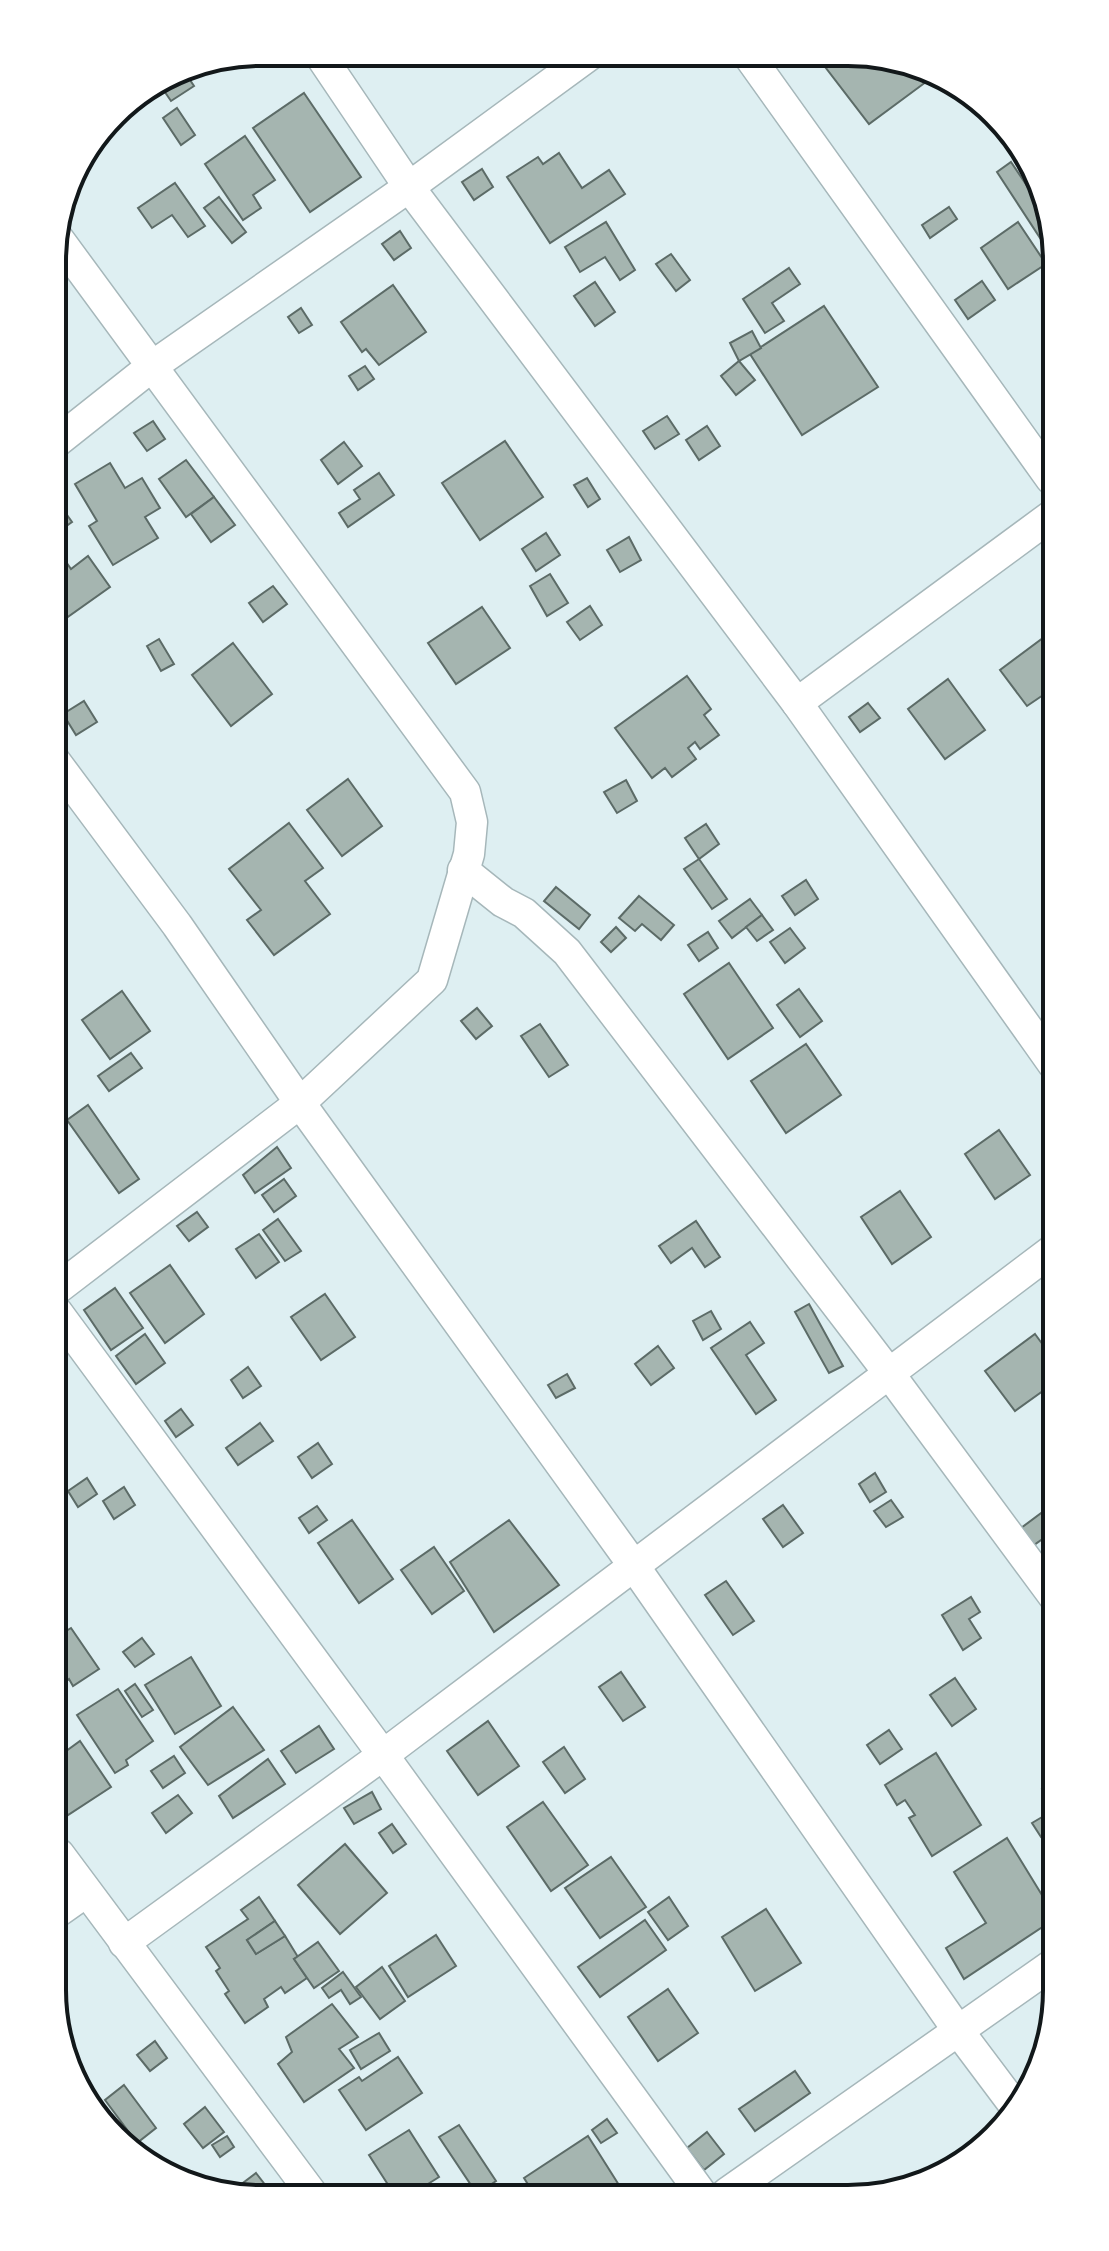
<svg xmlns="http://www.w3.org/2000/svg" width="1109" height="2251" font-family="'PT Sans',sans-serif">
	<rect width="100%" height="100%" fill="#deeff2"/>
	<g fill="#a5b5b0" stroke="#5c6b67" stroke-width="2">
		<polygon points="816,55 888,56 926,75 930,79 869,124"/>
		<polygon points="182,68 194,86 171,101 158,82"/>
		<polygon points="304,93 361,177 310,212 253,128"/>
		<polygon points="177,108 195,135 181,145 163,118"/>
		<polygon points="245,136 275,180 253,195 261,208 243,220 205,164"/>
		<polygon points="559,153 582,188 609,170 625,194 550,243 507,177 538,157 543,164"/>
		<polygon points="1011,162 1050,220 1050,240 1044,244 997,172"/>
		<polygon points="482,169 493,187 474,200 462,182"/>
		<polygon points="175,183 205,226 188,237 172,215 152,228 138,208"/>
		<polygon points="219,197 246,232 232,243 204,208"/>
		<polygon points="949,207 957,219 930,238 922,225"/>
		<polygon points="606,222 635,270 620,280 605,257 580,272 565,247"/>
		<polygon points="1018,222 1046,264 1008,289 981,248"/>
		<polygon points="400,231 411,248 394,260 382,244"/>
		<polygon points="671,254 690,280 676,291 656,264"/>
		<polygon points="789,268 800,284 772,303 784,321 765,333 743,299"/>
		<polygon points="982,281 995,300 968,319 955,300"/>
		<polygon points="595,282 615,312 595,326 574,296"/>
		<polygon points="393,285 426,332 379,365 366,349 362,352 341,322"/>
		<polygon points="824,306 878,387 802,435 750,354"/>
		<polygon points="301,308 312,325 299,333 288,317"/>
		<polygon points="752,331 761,348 739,361 730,343"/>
		<polygon points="739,361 755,380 736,395 721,376"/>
		<polygon points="365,366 374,379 358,390 349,376"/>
		<polygon points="667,416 679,434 655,449 643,431"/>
		<polygon points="153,421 165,439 147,451 134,433"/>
		<polygon points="707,426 720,446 699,460 686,440"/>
		<polygon points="505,441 543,497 480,540 442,483"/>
		<polygon points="344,442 362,466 338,484 321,460"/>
		<polygon points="186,460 214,497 186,517 159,479"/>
		<polygon points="110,463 125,488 142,478 160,508 145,517 158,538 113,565 89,526 97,521 75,484"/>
		<polygon points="379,473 394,495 348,527 339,513 360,499 354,490"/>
		<polygon points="587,478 600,499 588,507 574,485"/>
		<polygon points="214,497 235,525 211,542 191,514"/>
		<polygon points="55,498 72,522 55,534"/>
		<polygon points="546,533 560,555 536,571 522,549"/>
		<polygon points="629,537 641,560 620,572 607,550"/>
		<polygon points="55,546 71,569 88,556 110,587 55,626"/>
		<polygon points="550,574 568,603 547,616 530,586"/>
		<polygon points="273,586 287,604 263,622 249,603"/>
		<polygon points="590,606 602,625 580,640 567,622"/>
		<polygon points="482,607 510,648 456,684 428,643"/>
		<polygon points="1051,632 1052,689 1027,706 1000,670"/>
		<polygon points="159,639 174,664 161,671 147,646"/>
		<polygon points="233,643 272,694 231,726 192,675"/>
		<polygon points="687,676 711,709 704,715 719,735 700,749 695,742 688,748 696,759 672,777 665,768 652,778 615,728"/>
		<polygon points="948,679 985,730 945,759 908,709"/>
		<polygon points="84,701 97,722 76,735 63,714"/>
		<polygon points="868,703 880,718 860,732 849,717"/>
		<polygon points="348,779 382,826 342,856 307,810"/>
		<polygon points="626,780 637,801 617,813 604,792"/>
		<polygon points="289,823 323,868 305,881 330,914 274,955 247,920 261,910 229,869"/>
		<polygon points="706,824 719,844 699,859 685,838"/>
		<polygon points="699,859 727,899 712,909 684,869"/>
		<polygon points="806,880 818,899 795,915 782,896"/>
		<polygon points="556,887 590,915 579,929 544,901"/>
		<polygon points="639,896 674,925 661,940 642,924 635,931 619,918"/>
		<polygon points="750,899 762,915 732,938 719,921"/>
		<polygon points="762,915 773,930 757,941 746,927"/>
		<polygon points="616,927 626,938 611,952 601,942"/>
		<polygon points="790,928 805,948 785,963 770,942"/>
		<polygon points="708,932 718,948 699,961 688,945"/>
		<polygon points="729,963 773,1028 728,1059 684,994"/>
		<polygon points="799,989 822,1021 800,1037 777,1005"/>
		<polygon points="122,991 150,1031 110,1059 82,1020"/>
		<polygon points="477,1008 492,1026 476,1039 461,1021"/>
		<polygon points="540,1024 568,1065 549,1077 521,1036"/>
		<polygon points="806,1044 841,1095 786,1133 751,1081"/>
		<polygon points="131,1053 142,1068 109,1091 98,1076"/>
		<polygon points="88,1105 139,1179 119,1193 67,1120"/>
		<polygon points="999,1130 1030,1175 995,1199 965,1154"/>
		<polygon points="277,1147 291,1168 255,1193 243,1175"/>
		<polygon points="284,1179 296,1196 274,1212 262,1195"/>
		<polygon points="900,1191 931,1237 892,1264 861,1217"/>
		<polygon points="197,1212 208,1227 189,1241 177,1226"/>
		<polygon points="278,1219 301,1251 285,1261 263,1230"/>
		<polygon points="696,1221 720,1257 705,1267 692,1248 671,1263 659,1246"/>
		<polygon points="259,1234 279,1262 256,1278 236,1249"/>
		<polygon points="170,1265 204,1314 165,1343 130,1293"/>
		<polygon points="115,1288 143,1328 111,1350 84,1310"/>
		<polygon points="325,1294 355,1337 321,1360 291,1317"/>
		<polygon points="809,1304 843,1366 829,1373 795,1312"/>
		<polygon points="711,1311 721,1329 703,1340 693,1321"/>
		<polygon points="750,1322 764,1343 746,1355 776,1400 756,1414 711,1348"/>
		<polygon points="145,1334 165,1363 136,1384 116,1356"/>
		<polygon points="1035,1334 1054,1360 1054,1383 1015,1411 985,1371"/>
		<polygon points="658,1346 674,1368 651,1385 635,1364"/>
		<polygon points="248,1367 261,1386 243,1398 231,1380"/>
		<polygon points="567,1374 575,1388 556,1398 548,1385"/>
		<polygon points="181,1409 193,1425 176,1437 165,1421"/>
		<polygon points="260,1423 273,1441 238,1465 226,1448"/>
		<polygon points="318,1443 332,1464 312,1478 298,1457"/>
		<polygon points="875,1473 886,1492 870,1502 859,1484"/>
		<polygon points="87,1478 97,1494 78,1507 68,1491"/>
		<polygon points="124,1487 135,1505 114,1519 103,1501"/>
		<polygon points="891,1500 903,1517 886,1527 874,1511"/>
		<polygon points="783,1505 803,1533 783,1547 763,1519"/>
		<polygon points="317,1506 327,1520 309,1533 299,1518"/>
		<polygon points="1048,1508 1055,1517 1055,1530 1034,1545 1021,1528"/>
		<polygon points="352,1520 393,1579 359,1603 318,1543"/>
		<polygon points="509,1520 559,1585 494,1632 450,1562"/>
		<polygon points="434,1547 464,1591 432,1614 401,1570"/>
		<polygon points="726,1581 754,1621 733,1635 705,1595"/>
		<polygon points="971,1597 980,1612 969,1619 981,1638 963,1650 942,1615"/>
		<polygon points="71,1628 99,1669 73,1686 69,1679 58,1688 58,1636"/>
		<polygon points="142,1638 154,1654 135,1667 123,1652"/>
		<polygon points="191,1657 221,1706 175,1734 145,1685"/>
		<polygon points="621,1672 645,1707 623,1721 599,1687"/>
		<polygon points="955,1678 976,1709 952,1726 930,1695"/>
		<polygon points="135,1684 153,1710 142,1717 125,1691"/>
		<polygon points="118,1689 153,1741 126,1760 128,1765 115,1773 77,1715"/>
		<polygon points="233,1707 264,1750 208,1785 180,1747"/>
		<polygon points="488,1721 519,1766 478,1795 447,1751"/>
		<polygon points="319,1726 334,1749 296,1773 281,1751"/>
		<polygon points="889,1730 902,1749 880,1764 867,1745"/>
		<polygon points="80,1741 111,1787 68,1815 59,1801 58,1757"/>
		<polygon points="564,1747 585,1779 565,1793 543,1762"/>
		<polygon points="936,1753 981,1825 932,1856 909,1818 915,1815 905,1800 897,1805 885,1785"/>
		<polygon points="174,1756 185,1773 163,1788 151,1771"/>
		<polygon points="268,1759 285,1784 233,1818 219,1796"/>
		<polygon points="1056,1781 1056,1829 1041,1837 1032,1823 1054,1810 1042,1789"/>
		<polygon points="372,1792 381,1809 354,1824 344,1808"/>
		<polygon points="178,1795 192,1813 166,1833 152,1813"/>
		<polygon points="543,1802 588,1865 551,1891 507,1827"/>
		<polygon points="392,1824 406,1844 393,1853 379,1833"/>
		<polygon points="1007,1838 1056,1918 964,1979 946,1948 986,1923 954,1872"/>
		<polygon points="345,1844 387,1893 340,1934 298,1885"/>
		<polygon points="611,1857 646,1907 600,1938 565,1888"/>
		<polygon points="259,1897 275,1921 247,1940 256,1954 285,1936 298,1957 294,1959 307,1978 285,1993 281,1987 264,1999 268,2007 245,2023 225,1994 229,1991 216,1971 220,1968 206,1947 248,1919 241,1910"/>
		<polygon points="669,1897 688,1926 668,1940 648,1912"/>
		<polygon points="766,1909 801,1963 755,1991 722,1937"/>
		<polygon points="645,1920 666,1950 600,1997 578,1967"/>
		<polygon points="275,1921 285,1936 256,1954 247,1940"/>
		<polygon points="436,1935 456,1966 408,1997 389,1966"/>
		<polygon points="318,1942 339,1971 314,1988 294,1959"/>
		<polygon points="382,1967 405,2001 380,2019 356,1987"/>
		<polygon points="343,1972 361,1997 350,2004 341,1990 329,1998 322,1988"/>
		<polygon points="668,1989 698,2033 658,2061 628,2017"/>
		<polygon points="332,2004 358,2037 339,2049 354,2068 304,2102 278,2064 292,2052 286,2037"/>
		<polygon points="379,2033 390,2051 361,2069 350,2050"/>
		<polygon points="155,2041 167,2058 150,2071 137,2055"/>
		<polygon points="398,2057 422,2093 366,2130 339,2090 359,2077 362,2081"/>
		<polygon points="795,2071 810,2093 755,2131 739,2109"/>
		<polygon points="124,2085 156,2128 137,2143 105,2100"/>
		<polygon points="205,2107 224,2132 203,2148 184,2124"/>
		<polygon points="607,2119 617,2133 601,2143 592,2130"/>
		<polygon points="459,2125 496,2181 477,2194 439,2137"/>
		<polygon points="409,2130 439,2177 412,2194 394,2194 369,2155"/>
		<polygon points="707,2132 724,2154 704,2170 687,2148"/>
		<polygon points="227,2136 234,2147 220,2157 212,2145"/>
		<polygon points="588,2136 624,2193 534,2194 524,2178"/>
		<polygon points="256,2173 273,2195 240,2195 235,2189"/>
	</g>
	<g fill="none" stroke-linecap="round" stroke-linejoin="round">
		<defs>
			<g id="minor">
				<polyline points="318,52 409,187 797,703 1053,1064"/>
				<polyline points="748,55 1051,479"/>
				<polyline points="54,233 465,792 472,822 469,854 432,980 300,1103 57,1289"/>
				<polyline points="54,444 151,367 409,187 591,54"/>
				<polyline points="797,703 1051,516"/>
				<polyline points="55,761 177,925 300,1103 634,1566 957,2029 1017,2109"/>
				<polyline points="463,870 503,902 524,913 567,952 888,1372 1055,1598"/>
				<polyline points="57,1312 383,1755 701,2193"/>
				<polyline points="59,1854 313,2195"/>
				<polyline points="59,1911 86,1892"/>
				<polyline points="124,1943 383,1755 1054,1249"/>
				<polyline points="727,2193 1056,1962"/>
			</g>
		</defs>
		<use href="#minor" stroke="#a6b7ba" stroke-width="33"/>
		<use href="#minor" stroke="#fff" stroke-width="30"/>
	</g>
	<path d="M0 0H1109V2251H0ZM261 66H848A195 195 0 0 1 1043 261V1990A195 195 0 0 1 848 2185H261A195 195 0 0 1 66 1990V261A195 195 0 0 1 261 66Z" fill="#fff" fill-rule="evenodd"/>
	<path fill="none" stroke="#12181a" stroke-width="4" d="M261 66H848A195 195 0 0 1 1043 261V1990A195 195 0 0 1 848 2185H261A195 195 0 0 1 66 1990V261A195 195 0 0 1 261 66Z"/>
</svg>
